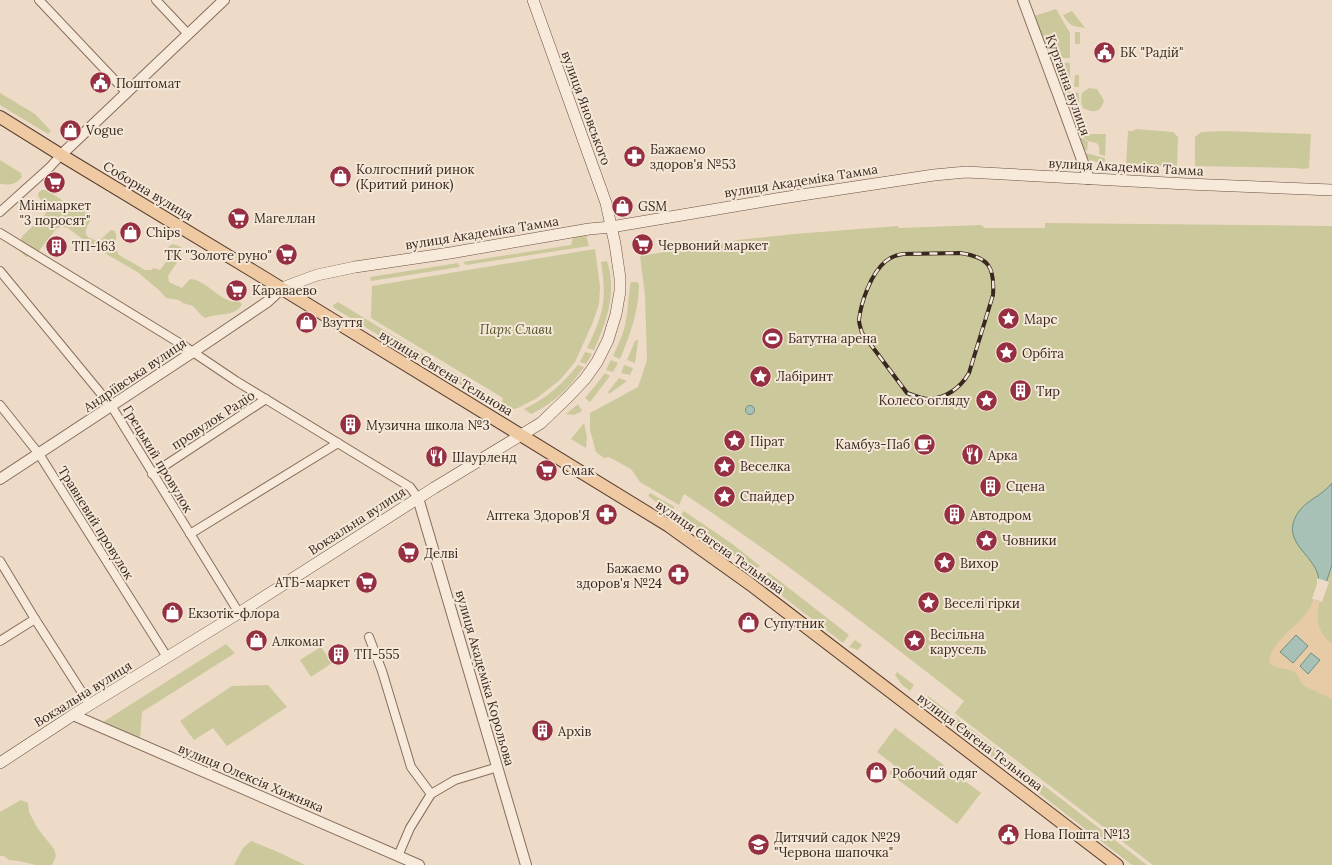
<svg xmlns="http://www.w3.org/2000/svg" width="1332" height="865" font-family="Lora,serif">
	<rect width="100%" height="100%" fill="#eddbc7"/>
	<g fill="#cbc89b">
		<polygon points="1056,9 1070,33 1070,58 1050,58 1034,16"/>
		<path d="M 1072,11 L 1085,28 C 1072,26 1070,26 1063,15 Z"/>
		<rect x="1075" y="32" width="5" height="12"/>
		<polygon points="1051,62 1070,63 1070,92 1079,93 1079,117 1072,119"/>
		<polygon points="1075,75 1079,75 1079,87 1074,87"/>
		<path d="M 1089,88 L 1097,89 L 1104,101 C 1100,113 1094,113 1083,108 L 1081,102 L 1082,93 Z"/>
		<polygon points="0,93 35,114 51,131 48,134 0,105"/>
		<polygon points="1136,129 1173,132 1178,137 1177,166 1126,165 1128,131 1133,131"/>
		<polygon points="1224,131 1311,134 1309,168 1304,169 1295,168 1195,166 1195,137 1201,132"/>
		<path d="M 1078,134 L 1106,134 L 1105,156 L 1099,154 C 1101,140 1095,144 1086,140 C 1084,139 1081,136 1078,134 Z"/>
		<polygon points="1079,136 1088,142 1087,151 1084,150"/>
		<polygon points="1085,153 1105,158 1105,165 1087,159"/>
		<path d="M 0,160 L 21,173 L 22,177 C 15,185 10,185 0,184 Z"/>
		<path d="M 42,190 L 46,190 L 73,207 C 79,209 80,207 83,203 L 85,205 L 83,210 L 92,216 C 87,229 78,237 99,241 L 111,230 L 115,231 C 118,239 113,248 119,255 L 145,270 L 152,270 L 153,268 L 160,270 L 171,255 L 168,250 L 169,246 L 173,244 L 181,247 C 184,255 173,268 168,276 L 169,282 L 182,288 L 190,279 C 208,280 220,304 240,302 L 242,304 C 235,318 217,312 206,318 L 202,316 L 193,306 L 183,303 L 179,300 L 166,298 C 159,288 148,282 139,273 L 89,244 L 68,228 L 63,227 L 57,228 L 38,252 L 26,257 C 4,239 39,227 47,211 L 45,206 L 38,196 L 39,192 Z"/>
		<path d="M 1045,223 L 1332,226 L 1332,865 L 1153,865 L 956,714 L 955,713 L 964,701 C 873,630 781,558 684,494 L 679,505 L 640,482 L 631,469 L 609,457 L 604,458 L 596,452 L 590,430 L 590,413 L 638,387 L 647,360 L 645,295 L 640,256 L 738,240 L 794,234 L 898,226 L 899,228 L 981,225 L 985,228 L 1045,228 Z"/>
		<polygon points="586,235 589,246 466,265 463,262 571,245 573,238"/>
		<polygon points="595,249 600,287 599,304 593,322 575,362 560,380 537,398 518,408 513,409 501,403 503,398 371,318 372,286"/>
		<path d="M 607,261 C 617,293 607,321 594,350 L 587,348 C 594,333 601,319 603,303 C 605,290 603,276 601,262 Z"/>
		<polygon points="458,263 460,267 371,281 370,277"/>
		<path d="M 631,282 L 637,282 L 639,284 C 639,310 630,335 620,359 L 613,356 C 618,345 624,333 626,320 C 628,313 629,286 631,282 Z"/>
		<polygon points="338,302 495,398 492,404 334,308 333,305"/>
		<polygon points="637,340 638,341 635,363 627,360 635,341"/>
		<polygon points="585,352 592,354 586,364 580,362"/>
		<polygon points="611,360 618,363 613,372 606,370"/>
		<path d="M 578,365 L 584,367 C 570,387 553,404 531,414 L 524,409 C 546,399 562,384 578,365 Z"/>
		<polygon points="624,365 633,368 630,375 621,373"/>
		<polygon points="605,373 610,376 590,402 585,398 595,386"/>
		<polygon points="619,378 627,381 609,394 608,392"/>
		<polygon points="578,404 582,411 574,415 566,414"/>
		<polygon points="584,423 587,437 586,448 571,439"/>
		<polygon points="650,493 675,507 671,510 667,510 648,496"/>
		<polygon points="684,511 731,543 760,566 753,571 749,571 740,560 681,519 682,514"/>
		<polygon points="768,572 849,635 843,643 764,582 763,578"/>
		<polygon points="855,640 862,645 858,650 849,647"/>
		<polygon points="226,644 235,653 142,712 140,739 103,722"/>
		<polygon points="321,647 332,663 311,677 300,660"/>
		<polygon points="897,672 914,685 910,691 902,685 895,675"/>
		<polygon points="268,685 287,707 227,746 213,728 194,740 180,721 232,686"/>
		<polygon points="928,696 950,713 944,721 922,704"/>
		<polygon points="955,717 1147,865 1132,865 952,726 951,721"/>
		<polygon points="895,728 945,766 941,771 950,778 954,773 981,793 957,824 889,773 894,765 877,752"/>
		<polygon points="21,800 28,803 29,812 38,829 54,849 56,856 52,865 36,865 19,861 9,860 4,856 0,856 0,812"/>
		<polygon points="251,841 278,852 305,865 234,865 243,848"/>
	</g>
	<path fill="#e7cba6" d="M 1314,599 L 1320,601 C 1316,616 1317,635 1332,643 L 1332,699 L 1304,686 C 1299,682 1299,674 1293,671 C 1285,667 1275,670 1269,662 C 1271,643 1293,629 1305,615 C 1309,611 1311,605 1314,599 Z"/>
	<g fill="#a8c1b6" stroke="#6f8f82">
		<circle cx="750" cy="410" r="4.5"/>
		<path d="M 1332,483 L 1332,565 L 1320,601 L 1314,599 C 1316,591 1320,583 1318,575 C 1312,553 1281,542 1297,514 C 1306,500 1322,496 1332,483 Z"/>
		<polygon points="984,529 988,532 992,531 997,537 996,546 989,551 980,549 975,542 977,534"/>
		<polygon points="1296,635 1308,646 1293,663 1280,652"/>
		<polygon points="1311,653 1320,660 1308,674 1300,666"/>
	</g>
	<polygon fill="#eddbc7" points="1317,578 1329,582 1322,602 1312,599 1317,584"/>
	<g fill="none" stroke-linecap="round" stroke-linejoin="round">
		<defs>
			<g id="minor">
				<polyline points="39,0 126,92"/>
				<polyline points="156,0 188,34"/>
				<polyline points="0,212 50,167 61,155"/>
				<polyline points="0,233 181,344 236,381 410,487 418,498"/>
				<polyline points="0,271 112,407 239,613"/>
				<polyline points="0,405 39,454 167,657"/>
				<polyline points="152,474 266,399"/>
				<polyline points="190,534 338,443"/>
				<polyline points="0,561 35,619 90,705"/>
				<polyline points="369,637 382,671 411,767 431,794"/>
				<polyline points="0,641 35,619"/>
				<polyline points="398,856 410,828 431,794 455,780 498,767"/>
			</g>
			<g id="tertiary">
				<polyline points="1023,0 1065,113 1089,179"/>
				<polyline points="61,155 224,0"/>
				<polyline points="0,479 193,352 267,302 282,288"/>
				<polyline points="418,498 526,865"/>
				<polyline points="73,715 419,865"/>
			</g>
			<g id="secondary">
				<polyline points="282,288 317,275 355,267 450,253 589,229 611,227 782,198 934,175 966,172 1187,184 1332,190"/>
				<polyline points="0,763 73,715 239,613 434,488 541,423 569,396 585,379 597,362 608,340 616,314 620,291 620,278 615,244 606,203 533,0"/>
			</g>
			<polyline id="primary" points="0,117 61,155 258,274 669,526 750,584 1117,865"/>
		</defs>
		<use href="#minor" stroke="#886d5d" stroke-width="10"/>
		<use href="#tertiary" stroke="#886d5d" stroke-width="12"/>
		<use href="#secondary" stroke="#6a4e40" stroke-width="12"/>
		<use href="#primary" stroke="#563c31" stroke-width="14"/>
		<use href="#minor" stroke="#f8eada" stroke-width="8"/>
		<use href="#tertiary" stroke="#f8eada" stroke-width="10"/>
		<use href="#secondary" stroke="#f8eada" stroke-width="11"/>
		<use href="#primary" stroke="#eec9a1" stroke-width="12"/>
		<defs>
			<path id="rail" d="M 960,253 C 988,257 995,266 993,295 L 969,373 C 961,387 946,399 928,399 C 921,399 914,395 907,393 L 862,333 C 861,329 859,324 859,320 C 861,302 871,273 886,261 C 891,257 896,255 903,254 Z"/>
		</defs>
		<use href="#rail" stroke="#392820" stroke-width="4"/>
		<use href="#rail" stroke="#f5e7d7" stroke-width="2.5" stroke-dasharray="8" stroke-linecap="butt"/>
	</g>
	<defs>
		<symbol id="civic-disc" viewBox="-11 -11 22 22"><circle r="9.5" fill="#952f41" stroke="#f5e7d7"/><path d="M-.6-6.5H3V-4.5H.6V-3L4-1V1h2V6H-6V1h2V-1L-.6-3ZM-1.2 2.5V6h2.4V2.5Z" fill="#fff"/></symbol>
		<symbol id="shop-disc" viewBox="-11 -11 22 22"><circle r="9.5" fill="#952f41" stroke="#f5e7d7"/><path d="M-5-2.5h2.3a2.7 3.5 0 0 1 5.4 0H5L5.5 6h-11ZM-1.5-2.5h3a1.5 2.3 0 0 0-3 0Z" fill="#fff"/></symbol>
		<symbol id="pharmacy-disc" viewBox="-11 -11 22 22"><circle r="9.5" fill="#952f41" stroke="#f5e7d7"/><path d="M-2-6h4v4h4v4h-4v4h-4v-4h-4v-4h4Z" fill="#fff"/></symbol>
		<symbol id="supermarket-disc" viewBox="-11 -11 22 22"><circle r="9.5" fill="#952f41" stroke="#f5e7d7"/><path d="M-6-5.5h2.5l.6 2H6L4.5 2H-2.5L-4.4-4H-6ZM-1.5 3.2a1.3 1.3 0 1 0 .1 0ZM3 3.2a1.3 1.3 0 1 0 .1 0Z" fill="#fff"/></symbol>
		<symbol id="building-disc" viewBox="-11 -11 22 22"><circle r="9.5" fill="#952f41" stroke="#f5e7d7"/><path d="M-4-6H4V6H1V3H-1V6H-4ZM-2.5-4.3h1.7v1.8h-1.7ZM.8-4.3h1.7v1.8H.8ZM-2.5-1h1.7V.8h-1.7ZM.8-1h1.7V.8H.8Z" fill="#fff"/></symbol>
		<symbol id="sight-disc" viewBox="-11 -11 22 22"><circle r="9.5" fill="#952f41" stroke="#f5e7d7"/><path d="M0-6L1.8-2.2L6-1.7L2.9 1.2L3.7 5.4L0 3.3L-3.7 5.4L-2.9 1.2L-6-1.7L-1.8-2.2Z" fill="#fff"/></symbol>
		<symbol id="stadium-disc" viewBox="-11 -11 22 22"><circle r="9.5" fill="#952f41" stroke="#f5e7d7"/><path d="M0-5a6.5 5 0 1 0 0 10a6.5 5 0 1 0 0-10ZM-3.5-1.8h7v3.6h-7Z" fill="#fff"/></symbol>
		<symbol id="cafe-disc" viewBox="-11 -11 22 22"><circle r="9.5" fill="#952f41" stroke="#f5e7d7"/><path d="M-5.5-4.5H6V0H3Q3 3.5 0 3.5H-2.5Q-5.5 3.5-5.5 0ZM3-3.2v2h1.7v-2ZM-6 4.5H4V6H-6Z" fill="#fff"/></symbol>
		<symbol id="restaurant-disc" viewBox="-11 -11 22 22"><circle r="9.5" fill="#952f41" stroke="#f5e7d7"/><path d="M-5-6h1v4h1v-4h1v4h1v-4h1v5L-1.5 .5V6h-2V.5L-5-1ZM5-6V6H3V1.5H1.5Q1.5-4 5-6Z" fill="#fff"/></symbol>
		<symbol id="school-disc" viewBox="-11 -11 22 22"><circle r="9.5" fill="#952f41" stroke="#f5e7d7"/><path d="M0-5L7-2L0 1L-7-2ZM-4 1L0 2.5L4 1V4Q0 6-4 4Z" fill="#fff"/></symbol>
	</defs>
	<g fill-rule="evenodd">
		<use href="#civic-disc" x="1092" y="40" width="25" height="25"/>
		<use href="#civic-disc" x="88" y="70" width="25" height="25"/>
		<use href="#shop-disc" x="58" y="118" width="25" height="25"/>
		<use href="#pharmacy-disc" x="622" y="144" width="25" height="25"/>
		<use href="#shop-disc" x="328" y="164" width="25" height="25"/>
		<use href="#supermarket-disc" x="42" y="170" width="25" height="25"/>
		<use href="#shop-disc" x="610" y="194" width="25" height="25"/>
		<use href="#supermarket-disc" x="226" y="206" width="25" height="25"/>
		<use href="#shop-disc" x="118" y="220" width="25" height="25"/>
		<use href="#supermarket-disc" x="630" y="232" width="25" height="25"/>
		<use href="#building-disc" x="44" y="234" width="25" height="25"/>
		<use href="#supermarket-disc" x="274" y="242" width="25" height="25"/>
		<use href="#supermarket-disc" x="224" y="278" width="25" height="25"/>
		<use href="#sight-disc" x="996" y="306" width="25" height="25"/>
		<use href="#shop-disc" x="294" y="310" width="25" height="25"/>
		<use href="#stadium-disc" x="760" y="326" width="25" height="25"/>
		<use href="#sight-disc" x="994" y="340" width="25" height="25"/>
		<use href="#sight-disc" x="748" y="364" width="25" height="25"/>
		<use href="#building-disc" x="1008" y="378" width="25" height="25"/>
		<use href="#sight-disc" x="974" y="388" width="25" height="25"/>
		<use href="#building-disc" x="338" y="412" width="25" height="25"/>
		<use href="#sight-disc" x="722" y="428" width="25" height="25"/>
		<use href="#cafe-disc" x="912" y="432" width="25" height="25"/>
		<use href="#restaurant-disc" x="960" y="442" width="25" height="25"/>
		<use href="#restaurant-disc" x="424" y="444" width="25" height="25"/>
		<use href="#sight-disc" x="712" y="454" width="25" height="25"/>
		<use href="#supermarket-disc" x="534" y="458" width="25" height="25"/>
		<use href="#building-disc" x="978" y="474" width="25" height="25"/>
		<use href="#sight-disc" x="712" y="484" width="25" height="25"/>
		<use href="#pharmacy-disc" x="594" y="502" width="25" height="25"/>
		<use href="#building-disc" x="942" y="502" width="25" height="25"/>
		<use href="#sight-disc" x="974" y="528" width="25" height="25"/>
		<use href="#supermarket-disc" x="396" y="540" width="25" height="25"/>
		<use href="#sight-disc" x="932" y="550" width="25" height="25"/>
		<use href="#pharmacy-disc" x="666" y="562" width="25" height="25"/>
		<use href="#supermarket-disc" x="354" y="570" width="25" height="25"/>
		<use href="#sight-disc" x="916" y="590" width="25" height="25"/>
		<use href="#shop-disc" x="160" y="600" width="25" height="25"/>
		<use href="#shop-disc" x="736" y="610" width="25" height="25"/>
		<use href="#shop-disc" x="244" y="628" width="25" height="25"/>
		<use href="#sight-disc" x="902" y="628" width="25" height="25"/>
		<use href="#building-disc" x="326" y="642" width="25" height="25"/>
		<use href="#building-disc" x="530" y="718" width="25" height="25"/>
		<use href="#shop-disc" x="864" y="760" width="25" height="25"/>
		<use href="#civic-disc" x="996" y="822" width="25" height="25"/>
		<use href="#school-disc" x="746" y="832" width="25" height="25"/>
	</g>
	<g text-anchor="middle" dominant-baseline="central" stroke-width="4" stroke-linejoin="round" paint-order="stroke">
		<g font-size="13" fill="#392820" stroke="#f5e7d7" text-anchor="start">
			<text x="1120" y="52">БК "Радій"</text>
			<text x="116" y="83">Поштомат</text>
			<text x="86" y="130">Vogue</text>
			<text x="650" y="149">Бажаємо<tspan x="650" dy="15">здоров'я №53</tspan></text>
			<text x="356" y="169">Колгоспний ринок<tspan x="356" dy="15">(Критий ринок)</tspan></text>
			<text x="55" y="205" text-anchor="middle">Мінімаркет<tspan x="55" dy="15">"3 поросят"</tspan></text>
			<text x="638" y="206">GSM</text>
			<text x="254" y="218">Магеллан</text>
			<text x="146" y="232">Chips</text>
			<text x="658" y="245">Червоний маркет</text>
			<text x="72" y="246">ТП-163</text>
			<text x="272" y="255" text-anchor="end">ТК "Золоте руно"</text>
			<text x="252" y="290">Караваево</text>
			<text x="1024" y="319">Марс</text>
			<text x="322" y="322">Взуття</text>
			<text x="788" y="338">Батутна арена</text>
			<text x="1022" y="353">Орбіта</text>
			<text x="776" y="376">Лабіринт</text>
			<text x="1036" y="391">Тир</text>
			<text x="970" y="400" text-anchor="end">Колесо огляду</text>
			<text x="366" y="425">Музична школа №3</text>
			<text x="750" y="441">Пірат</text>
			<text x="910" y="444" text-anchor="end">Камбуз-Паб</text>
			<text x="988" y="455">Арка</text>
			<text x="452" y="457">Шаурленд</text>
			<text x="740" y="466">Веселка</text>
			<text x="562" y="470">Смак</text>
			<text x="1006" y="486">Сцена</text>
			<text x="740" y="496">Спайдер</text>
			<text x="590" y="515" text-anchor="end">Аптека Здоров'Я</text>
			<text x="970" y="515">Автодром</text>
			<text x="1002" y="540">Човники</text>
			<text x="424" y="553">Делві</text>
			<text x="960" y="563">Вихор</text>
			<text x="662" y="568" text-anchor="end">Бажаємо<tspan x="662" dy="15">здоров'я №24</tspan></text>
			<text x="350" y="582" text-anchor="end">АТБ-маркет</text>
			<text x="944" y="603">Веселі гірки</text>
			<text x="188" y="613">Екзотік-флора</text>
			<text x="764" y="623">Супутник</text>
			<text x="930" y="634">Весільна<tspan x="930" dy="15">карусель</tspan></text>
			<text x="272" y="641">Алкомаг</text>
			<text x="354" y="654">ТП-555</text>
			<text x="558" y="731">Архів</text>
			<text x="892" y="773">Робочий одяг</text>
			<text x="1024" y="834">Нова Пошта №13</text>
			<text x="774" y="837">Дитячий садок №29<tspan x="774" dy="15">"Червона шапочка"</tspan></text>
		</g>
		<g font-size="13" fill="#392820" stroke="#f5e7d7">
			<text transform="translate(1068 85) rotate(70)">Курганна вулиця</text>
			<text transform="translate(586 108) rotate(70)">вулиця Яновського</text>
			<text transform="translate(1126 167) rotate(3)">вулиця Академіка Тамма</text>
			<text transform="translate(801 181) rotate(-9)">вулиця Академіка Тамма</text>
			<text transform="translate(148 191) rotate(31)">Соборна вулиця</text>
			<text transform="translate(482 233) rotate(-9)">вулиця Академіка Тамма</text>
			<text transform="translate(446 373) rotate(31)">вулиця Євгена Тельнова</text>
			<text transform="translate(135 375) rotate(-34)">Андріївська вулиця</text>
			<text transform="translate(213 420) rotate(-33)">провулок Радіо</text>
			<text transform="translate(158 459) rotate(59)">Грецький провулок</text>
			<text transform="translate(357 521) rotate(-33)">Вокзальна вулиця</text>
			<text transform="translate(96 523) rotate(58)">Травневий провулок</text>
			<text transform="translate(720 547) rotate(35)">вулиця Євгена Тельнова</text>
			<text transform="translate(485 678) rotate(74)">вулиця Академіка Корольова</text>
			<text transform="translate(83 694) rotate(-32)">Вокзальна вулиця</text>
			<text transform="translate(980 742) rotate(37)">вулиця Євгена Тельнова</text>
			<text transform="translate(251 778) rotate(23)">вулиця Олексія Хижняка</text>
		</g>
		<g font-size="13" font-style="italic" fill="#515528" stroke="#f5e7d7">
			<text x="516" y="329">Парк Слави</text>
		</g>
	</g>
</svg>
